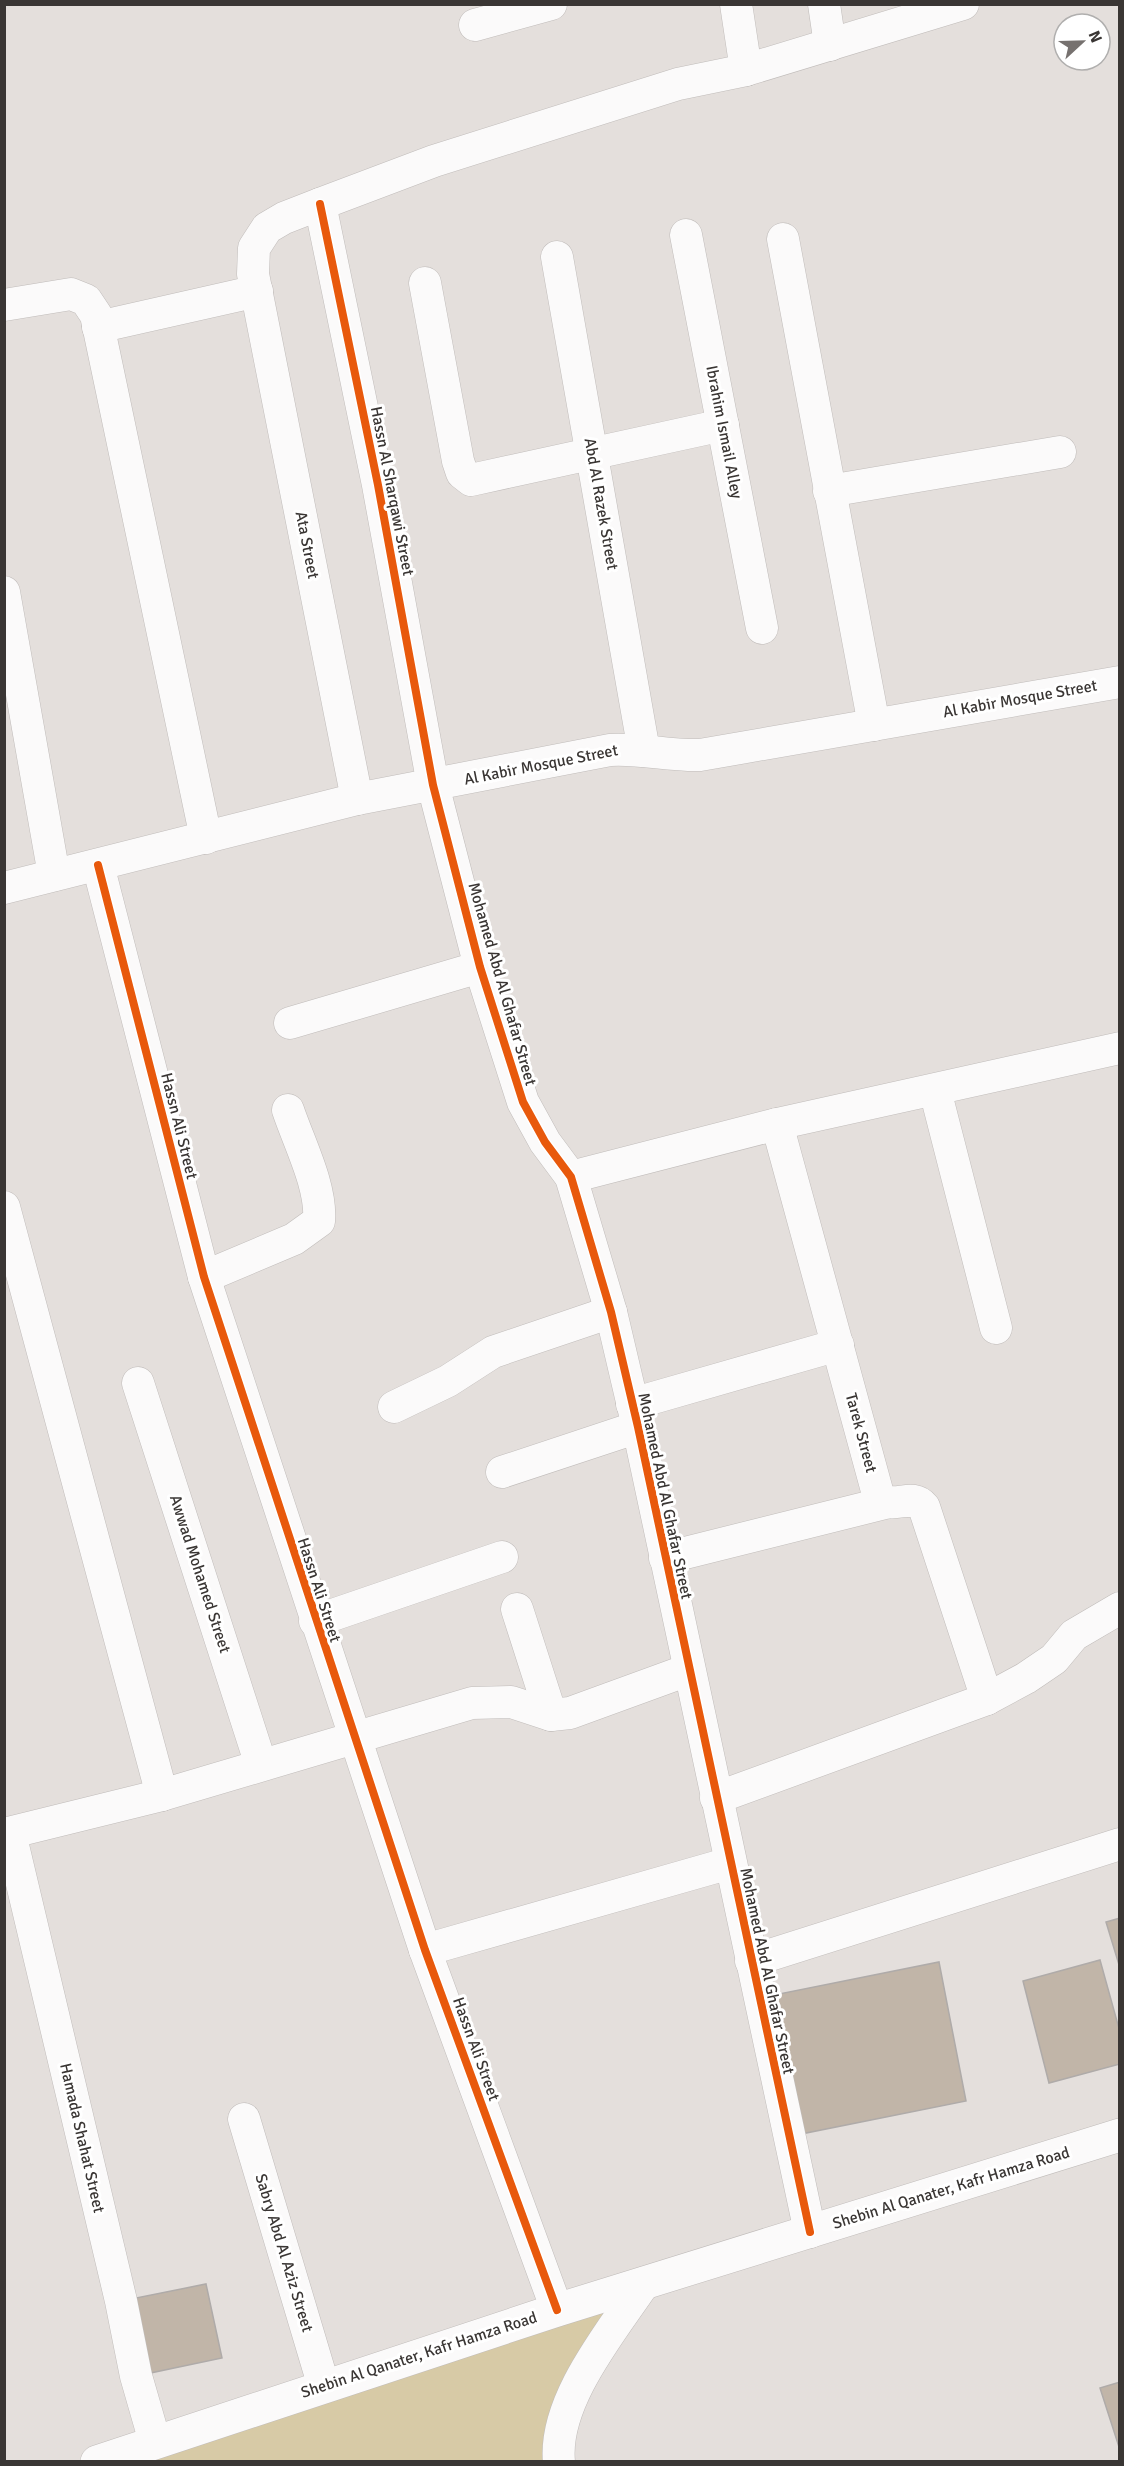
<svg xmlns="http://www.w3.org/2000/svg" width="1124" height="2466" font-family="Signika,sans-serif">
	<rect width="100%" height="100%" fill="#e4dfdc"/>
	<polygon fill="#d7caa6" points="644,2283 598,2351 559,2461 126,2462"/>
	<g fill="#c1b5a8" stroke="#afaba9" stroke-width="1.5">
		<polygon points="1120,1918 1120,1968 1106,1922"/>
		<polygon points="1100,1960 1120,2032 1120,2064 1049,2083 1023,1981"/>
		<polygon points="939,1962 966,2101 796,2135 769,1996"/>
		<polygon points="206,2284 222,2358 136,2376 121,2301"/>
		<polygon points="1120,2382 1120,2450 1100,2388"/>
	</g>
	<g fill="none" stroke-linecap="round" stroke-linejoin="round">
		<defs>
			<g id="minor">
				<polyline points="736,4 746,70"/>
				<polyline points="824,4 830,45"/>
				<polyline points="475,25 551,4"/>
				<polyline points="320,204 378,485 433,785 480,967 523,1102 545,1142 571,1177 611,1312 638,1427 810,2232"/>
				<polyline points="686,235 762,628"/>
				<polyline points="783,239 874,725"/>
				<polyline points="557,257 644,751"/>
				<polyline points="425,283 458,461 462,473 471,480 723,425"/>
				<polyline points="4,305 71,294 86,300 96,315 206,838"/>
				<polyline points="98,327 257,291"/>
				<polyline points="829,491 1060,452"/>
				<polyline points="4,592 54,875"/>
				<polyline points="357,799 253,274 254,248 267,228 284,218 320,204 434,161 678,84 746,70 963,4"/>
				<polyline points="98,865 204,1277 425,1950 557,2310"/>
				<path d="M 4,888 L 357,799 L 610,750 C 640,748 669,756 700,755 L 1120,682"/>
				<polyline points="290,1023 480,967"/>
				<polyline points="935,1090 996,1328"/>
				<path d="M 777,1124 L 879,1498 C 894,1510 912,1492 924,1507 L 987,1699"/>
				<polyline points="571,1177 777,1124 1120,1048"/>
				<polyline points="4,1207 162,1795"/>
				<path d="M 204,1277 L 294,1239 L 319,1221 C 322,1187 299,1143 288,1110"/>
				<polyline points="138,1383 261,1765"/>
				<polyline points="632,1404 838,1345"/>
				<polyline points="394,1407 448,1381 493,1352 611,1312"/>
				<polyline points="502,1472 638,1427"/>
				<polyline points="665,1558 885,1503"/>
				<polyline points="517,1609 551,1715"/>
				<polyline points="315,1621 502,1557"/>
				<polyline points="716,1798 987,1699 1026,1678 1054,1659 1074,1635 1120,1608"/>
				<polyline points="10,1833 121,2301 136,2376 155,2442"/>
				<polyline points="4,1834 162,1795 472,1703 511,1702 551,1715 570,1713 688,1670"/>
				<polyline points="425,1950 730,1863"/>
				<polyline points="751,1961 1120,1844"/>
				<polyline points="244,2119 324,2387"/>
				<path d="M 559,2462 C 553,2401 612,2331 644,2283"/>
			</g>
			<polyline id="secondary" points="97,2462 557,2310 1120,2135"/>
		</defs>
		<use href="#minor" stroke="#c0bcba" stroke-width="33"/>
		<use href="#secondary" stroke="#c0bcba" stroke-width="34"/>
		<use href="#minor" stroke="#fbfafa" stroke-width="32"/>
		<use href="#secondary" stroke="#fbfafa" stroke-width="33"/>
		<defs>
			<g id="cycleway">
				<polyline points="320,204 378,485 433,785 480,967 523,1102 545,1142 571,1177 611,1312 638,1427 810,2232"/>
				<polyline points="98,865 204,1277 425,1950 557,2310"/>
			</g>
		</defs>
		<use href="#cycleway" stroke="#fff" stroke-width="11"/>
		<use href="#cycleway" stroke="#e8590c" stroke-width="8"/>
	</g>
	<g text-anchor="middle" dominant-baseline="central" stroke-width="6" stroke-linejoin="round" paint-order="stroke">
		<g font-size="16" fill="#3a3634" stroke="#fff">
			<text transform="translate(724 432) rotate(79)">Ibrahim Ismail Alley</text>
			<text transform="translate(392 491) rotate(79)">Hassn Al Sharqawi Street</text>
			<text transform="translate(601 504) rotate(80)">Abd Al Razek Street</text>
			<text transform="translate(307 545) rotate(79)">Ata Street</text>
			<text transform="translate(1020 699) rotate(-10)">Al Kabir Mosque Street</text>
			<text transform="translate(541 765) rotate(-11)">Al Kabir Mosque Street</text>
			<text transform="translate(502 984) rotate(74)">Mohamed Abd Al Ghafar Street</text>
			<text transform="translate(179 1126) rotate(76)">Hassn Ali Street</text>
			<text transform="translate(861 1433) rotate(75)">Tarek Street</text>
			<text transform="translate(665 1496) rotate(78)">Mohamed Abd Al Ghafar Street</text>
			<text transform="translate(200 1574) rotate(72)">Awwad Mohamed Street</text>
			<text transform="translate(319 1590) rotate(72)">Hassn Ali Street</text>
			<text transform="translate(767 1971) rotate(78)">Mohamed Abd Al Ghafar Street</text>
			<text transform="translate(476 2049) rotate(70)">Hassn Ali Street</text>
			<text transform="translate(82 2138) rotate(77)">Hamada Shahat Street</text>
			<text transform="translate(951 2188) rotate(-17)">Shebin Al Qanater, Kafr Hamza Road</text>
			<text transform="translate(284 2253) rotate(73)">Sabry Abd Al Aziz Street</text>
			<text transform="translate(419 2355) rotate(-18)">Shebin Al Qanater, Kafr Hamza Road</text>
		</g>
	</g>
	<rect width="1124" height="2466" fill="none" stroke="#3a3634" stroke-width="12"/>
	<g transform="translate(1082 42) rotate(68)"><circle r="28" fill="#ffffff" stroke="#b0afae" stroke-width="1.5"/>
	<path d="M0-4.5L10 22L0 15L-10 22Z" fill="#76716f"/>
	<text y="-9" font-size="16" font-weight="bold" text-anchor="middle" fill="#3a3634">N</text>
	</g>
</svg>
